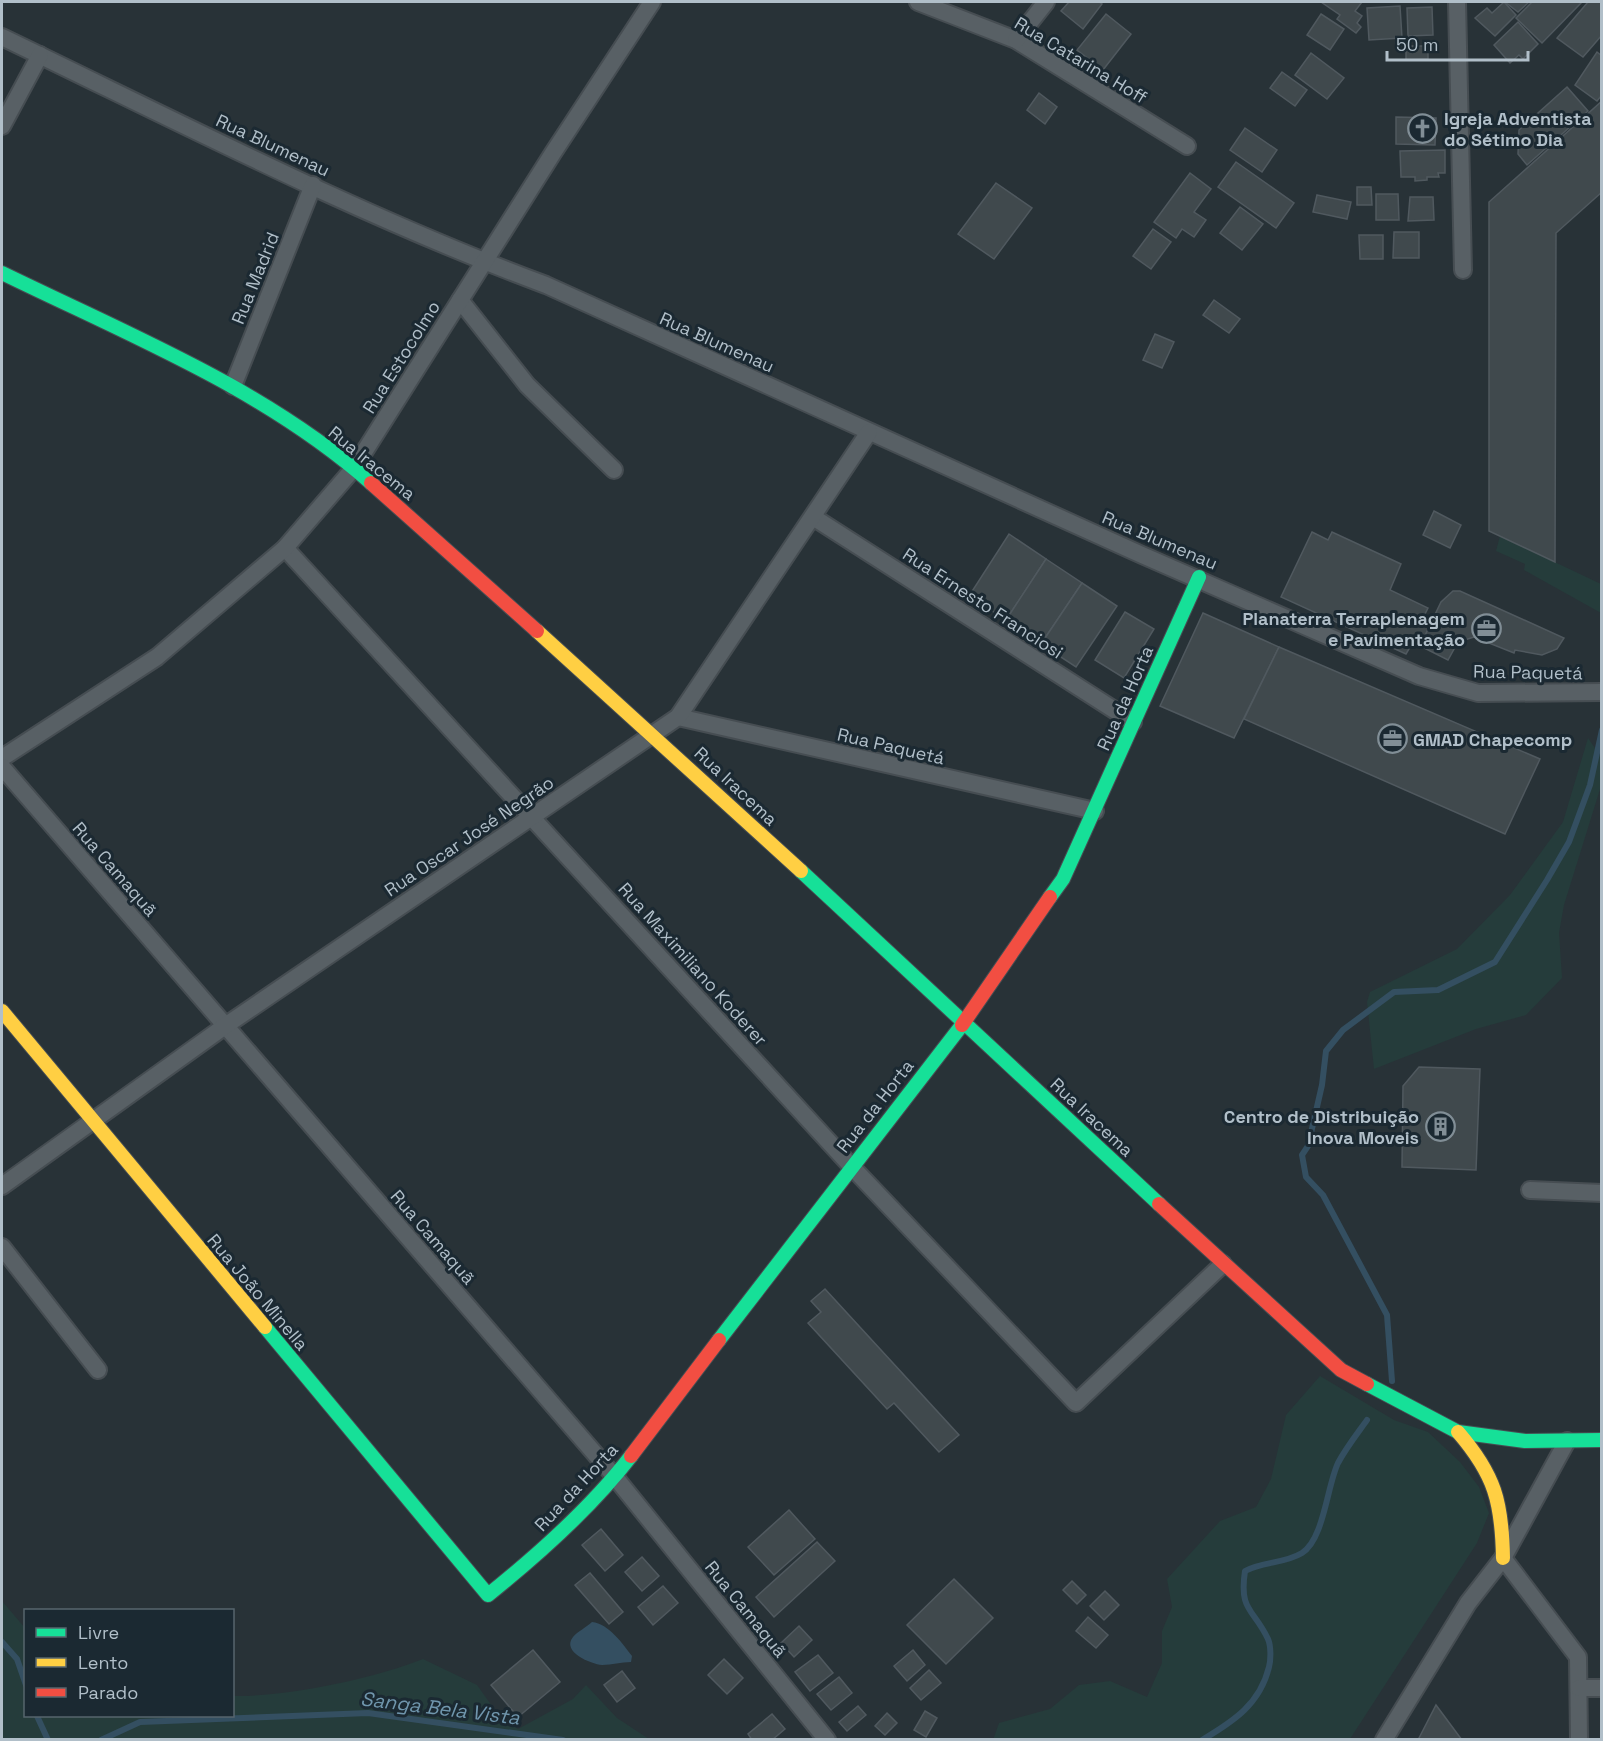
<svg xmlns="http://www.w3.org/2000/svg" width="1603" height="1741" font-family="'Space Grotesk',sans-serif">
	<rect width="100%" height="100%" fill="#283237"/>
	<g fill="#253c3b">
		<polygon points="1500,536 1601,584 1601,613 1524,570 1525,564 1496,551"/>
		<polygon points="1588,738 1601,757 1601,786 1564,905 1559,933 1562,978 1526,1015 1476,1029 1374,1069 1367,1002 1370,992 1457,949 1510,895 1563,822"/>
		<polygon points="1320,1376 1394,1420 1428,1432 1460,1462 1479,1487 1489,1513 1477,1543 1350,1739 993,1740 999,1723 1050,1709 1079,1685 1110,1681 1147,1697 1162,1663 1162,1631 1172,1607 1167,1579 1220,1521 1256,1507 1271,1479 1286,1415"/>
		<path d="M 2,1601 L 25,1628 L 26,1716 L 232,1716 L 233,1696 C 287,1697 372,1679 423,1659 L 477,1685 L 497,1713 L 518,1729 L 573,1699 L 586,1685 L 617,1718 L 649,1739 L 2,1739 Z"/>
	</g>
	<path fill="#344f61" d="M 592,1622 C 609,1624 622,1643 632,1656 L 631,1662 C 621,1662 612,1665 602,1665 C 591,1664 561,1652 573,1637 C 578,1631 587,1627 592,1622 Z"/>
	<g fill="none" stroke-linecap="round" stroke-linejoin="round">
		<g stroke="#344f61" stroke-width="6">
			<polyline points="1392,1381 1387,1315 1323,1195 1306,1177 1302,1155 1308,1146 1322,1085 1326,1051 1343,1030 1394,992 1438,990 1495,962 1547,880 1569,842 1590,785 1602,730"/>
			<polyline points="2,1642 17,1659 26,1685"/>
			<polyline points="37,1716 48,1740"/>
			<polyline points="101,1740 140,1722 368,1713 563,1740"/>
			<path d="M 1202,1740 C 1234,1721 1260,1704 1269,1667 C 1271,1659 1271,1646 1268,1639 C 1253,1608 1239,1611 1245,1571 C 1263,1561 1284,1564 1302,1553 C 1324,1539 1327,1486 1338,1463 C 1346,1448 1357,1434 1367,1420"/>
		</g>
	</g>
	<g fill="#40494d" stroke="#50595f" stroke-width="1.5">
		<polygon points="1069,2 1099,2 1102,4 1083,29 1061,11"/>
		<polygon points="1321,2 1362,2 1355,11 1362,16 1357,23 1361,27 1356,33 1337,19 1340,15"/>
		<polygon points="1504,2 1516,15 1495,36 1475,18 1487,8 1492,13"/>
		<polygon points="1505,2 1529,2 1518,12"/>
		<polygon points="1532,2 1582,2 1542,43 1516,18"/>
		<polygon points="1588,2 1602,2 1602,35 1583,57 1557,38"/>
		<polygon points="1400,6 1402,38 1369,40 1367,8"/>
		<polygon points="1432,7 1433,35 1408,36 1407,8"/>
		<polygon points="1106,14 1131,34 1103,70 1077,50"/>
		<polygon points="1321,14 1344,29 1330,50 1307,35"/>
		<polygon points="1518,22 1538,44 1523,59 1519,55 1510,63 1494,45"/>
		<polygon points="1406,46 1428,46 1428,59 1406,60"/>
		<polygon points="1597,52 1602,56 1602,95 1597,101 1575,85"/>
		<polygon points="1311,53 1344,78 1327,99 1295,75"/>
		<polygon points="1282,72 1307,90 1295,106 1270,88"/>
		<polygon points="1567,87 1588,111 1527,165 1518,154 1519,130"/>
		<polygon points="1039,93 1057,107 1045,124 1027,110"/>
		<polygon points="1602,101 1602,192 1556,233 1555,562 1489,531 1489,202"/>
		<polygon points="1396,117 1436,118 1435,145 1396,144"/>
		<polygon points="1245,128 1277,150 1262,172 1230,150"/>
		<polygon points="1445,150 1445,173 1438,173 1439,177 1427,177 1427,180 1415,181 1415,177 1401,177 1400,151"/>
		<polygon points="1236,162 1294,203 1276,228 1218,187"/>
		<polygon points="1190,173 1211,189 1194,212 1206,220 1194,237 1182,229 1176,238 1154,222"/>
		<polygon points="996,183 1032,208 994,259 958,234"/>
		<polygon points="1357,187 1371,187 1372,205 1357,205"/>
		<polygon points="1376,194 1398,194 1399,220 1376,220"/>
		<polygon points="1317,195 1351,202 1347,219 1313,212"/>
		<polygon points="1410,197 1433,197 1434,220 1408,221"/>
		<polygon points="1240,207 1263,224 1242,250 1220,233"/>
		<polygon points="1153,229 1171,242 1151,269 1133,256"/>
		<polygon points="1394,232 1419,232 1419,258 1393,258"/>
		<polygon points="1359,235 1383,235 1383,259 1360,259"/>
		<polygon points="1214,300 1240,319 1229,333 1203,315"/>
		<polygon points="1155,334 1174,342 1162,368 1143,360"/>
		<polygon points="1434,511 1461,525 1450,548 1423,535"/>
		<polygon points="1312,532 1328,540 1332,532 1401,564 1390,590 1428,608 1424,616 1433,620 1420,646 1413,642 1406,654 1281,597"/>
		<polygon points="1009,534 1046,559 1006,620 969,596"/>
		<polygon points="1046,559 1082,583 1041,644 1006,620"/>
		<polygon points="1082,583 1117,606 1076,667 1041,644"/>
		<polygon points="1453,591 1460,591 1564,638 1557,649 1542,655 1515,650 1514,653 1474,637 1458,642 1448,660 1420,646 1441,602"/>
		<polygon points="1125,612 1154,629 1124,678 1095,660"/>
		<polygon points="1203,613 1279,647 1234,738 1160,706"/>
		<polygon points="1279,647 1540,759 1505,834 1244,719"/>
		<polygon points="1419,1067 1480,1069 1476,1170 1402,1167 1403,1086"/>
		<polygon points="825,1289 959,1435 939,1452 894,1403 887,1409 808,1323 821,1312 811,1301"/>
		<polygon points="789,1510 815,1539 774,1575 748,1547"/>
		<polygon points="601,1529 623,1555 605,1571 582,1545"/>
		<polygon points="817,1542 835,1561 774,1617 756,1597"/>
		<polygon points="642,1557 659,1576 642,1591 625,1572"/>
		<polygon points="590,1573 623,1612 609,1624 575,1585"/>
		<polygon points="954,1579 993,1618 946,1664 907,1625"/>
		<polygon points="1072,1581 1086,1595 1077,1604 1063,1590"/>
		<polygon points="663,1586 678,1603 653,1625 638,1607"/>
		<polygon points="1105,1591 1119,1605 1104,1620 1090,1606"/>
		<polygon points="1088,1617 1108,1635 1096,1648 1076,1631"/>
		<polygon points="799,1626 812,1640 794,1657 781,1643"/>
		<polygon points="533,1650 560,1682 518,1717 491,1685"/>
		<polygon points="913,1650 925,1665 907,1681 894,1666"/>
		<polygon points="818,1655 833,1673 810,1691 795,1672"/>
		<polygon points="724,1659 743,1678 727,1694 708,1675"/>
		<polygon points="929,1670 941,1683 921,1700 910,1688"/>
		<polygon points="622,1671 635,1688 617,1702 604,1685"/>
		<polygon points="839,1677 852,1693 831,1710 817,1694"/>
		<polygon points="1436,1705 1462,1740 1418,1740"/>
		<polygon points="858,1706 866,1715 847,1731 839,1722"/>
		<polygon points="925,1711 937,1718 926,1737 914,1730"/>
		<polygon points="887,1713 897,1723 885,1735 875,1726"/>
		<polygon points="772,1714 785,1729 772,1740 752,1740 748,1734"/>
	</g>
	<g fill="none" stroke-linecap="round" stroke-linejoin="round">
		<defs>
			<g id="street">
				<polyline points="918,2 1016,40 1187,146"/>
				<polyline points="1457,2 1463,270"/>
				<path d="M 2,37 C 181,123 360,216 546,285 L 1142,555 L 1419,676 L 1478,693 L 1602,692"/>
				<polyline points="1016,40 1046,2"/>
				<polyline points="2,126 40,55"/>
				<polyline points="460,300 527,385 614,470"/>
				<polyline points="233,386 313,185"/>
				<polyline points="813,517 1133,722"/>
				<polyline points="285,548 851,1166 1076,1403 1223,1264"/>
				<polyline points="678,717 1095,811"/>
				<polyline points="2,758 157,657 285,548 354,468 553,153 652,2"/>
				<polyline points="2,767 615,1477 827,1740"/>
				<polyline points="2,1186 225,1026 678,717 869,432"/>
				<polyline points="1530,1190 1602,1193"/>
				<polyline points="2,1247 98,1370"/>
				<polyline points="1503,1558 1578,1657 1579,1740"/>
				<polyline points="1579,1688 1602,1688"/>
				<polyline points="1384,1740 1468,1603 1503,1558 1567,1441"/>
			</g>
			<g id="fast">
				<path d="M 2,273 C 129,335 265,389 371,483"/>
				<polyline points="801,871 1159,1204"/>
				<polyline points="1050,897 1063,879 1199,577"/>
				<path d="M 265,1327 L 488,1595 C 539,1554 591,1508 631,1456"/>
				<polyline points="719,1340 962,1025"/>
				<polyline points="1367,1384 1458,1432 1525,1441 1602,1440"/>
			</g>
			<g id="slow">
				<polyline points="537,631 801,871"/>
				<polyline points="2,1011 265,1327"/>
				<path d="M 1458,1432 C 1495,1475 1502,1502 1503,1558"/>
			</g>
			<g id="jam">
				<polyline points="371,483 537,631"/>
				<polyline points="962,1025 1050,897"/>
				<polyline points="1159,1204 1341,1370 1367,1384"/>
				<polyline points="631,1456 719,1340"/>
			</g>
		</defs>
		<use href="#street" stroke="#464d52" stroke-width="20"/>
		<use href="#fast" stroke="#464d52" stroke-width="16"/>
		<use href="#slow" stroke="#464d52" stroke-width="16"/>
		<use href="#jam" stroke="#464d52" stroke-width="16"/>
		<use href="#street" stroke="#586065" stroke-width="16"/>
		<use href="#fast" stroke="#16e098" stroke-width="14"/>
		<use href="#slow" stroke="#ffcf43" stroke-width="14"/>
		<use href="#jam" stroke="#f24e42" stroke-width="14"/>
	</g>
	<defs>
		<symbol id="church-ring" viewBox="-11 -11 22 22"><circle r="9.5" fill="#1b2932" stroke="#818e96" stroke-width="1.5"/><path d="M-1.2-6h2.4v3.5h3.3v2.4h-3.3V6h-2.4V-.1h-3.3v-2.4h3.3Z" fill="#818e96"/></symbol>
		<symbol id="office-ring" viewBox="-11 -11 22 22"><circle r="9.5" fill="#1b2932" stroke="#818e96" stroke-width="1.5"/><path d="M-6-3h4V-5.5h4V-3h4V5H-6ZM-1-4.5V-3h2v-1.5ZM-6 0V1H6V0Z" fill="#818e96"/></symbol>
		<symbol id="building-ring" viewBox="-11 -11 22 22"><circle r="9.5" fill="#1b2932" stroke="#818e96" stroke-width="1.5"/><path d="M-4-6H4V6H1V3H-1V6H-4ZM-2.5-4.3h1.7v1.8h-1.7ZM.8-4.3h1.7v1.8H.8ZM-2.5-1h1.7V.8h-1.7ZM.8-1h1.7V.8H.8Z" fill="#818e96"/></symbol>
	</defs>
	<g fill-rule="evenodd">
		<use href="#church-ring" x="1406" y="112" width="33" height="33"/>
		<use href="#office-ring" x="1470" y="612" width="33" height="33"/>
		<use href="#office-ring" x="1376" y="722" width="33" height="33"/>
		<use href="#building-ring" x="1424" y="1110" width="33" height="33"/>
	</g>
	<g text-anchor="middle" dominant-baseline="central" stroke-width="6" stroke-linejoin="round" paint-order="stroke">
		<g font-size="18" fill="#b1bfc9" stroke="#1b2932">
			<text transform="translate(1081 60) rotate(31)">Rua Catarina Hoff</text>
			<text transform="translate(273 145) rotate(25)">Rua Blumenau</text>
			<text transform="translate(255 278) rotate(-68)">Rua Madrid</text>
			<text transform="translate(717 342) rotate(24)">Rua Blumenau</text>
			<text transform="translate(401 357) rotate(-58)">Rua Estocolmo</text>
			<text transform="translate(372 463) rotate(39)">Rua Iracema</text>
			<text transform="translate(1160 540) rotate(23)">Rua Blumenau</text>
			<text transform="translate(983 603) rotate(33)">Rua Ernesto Franciosi</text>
			<text transform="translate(1528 672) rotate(1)">Rua Paquetá</text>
			<text transform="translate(1125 698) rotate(-66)">Rua da Horta</text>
			<text transform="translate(891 746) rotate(13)">Rua Paquetá</text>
			<text transform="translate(736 786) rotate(43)">Rua Iracema</text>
			<text transform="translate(469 836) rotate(-34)">Rua Oscar José Negrão</text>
			<text transform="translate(115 869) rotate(49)">Rua Camaquã</text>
			<text transform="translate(693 964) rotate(48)">Rua Maximiliano Koderer</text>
			<text transform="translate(875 1106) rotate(-52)">Rua da Horta</text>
			<text transform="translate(1092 1117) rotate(43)">Rua Iracema</text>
			<text transform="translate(433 1237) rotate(49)">Rua Camaquã</text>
			<text transform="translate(258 1292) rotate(50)">Rua João Minella</text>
			<text transform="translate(576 1487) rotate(-47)">Rua da Horta</text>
			<text transform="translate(746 1609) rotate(51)">Rua Camaquã</text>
		</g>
		<g font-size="18" font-weight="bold" fill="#b1bfc9" stroke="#1b2932" text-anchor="start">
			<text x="1444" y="118">Igreja Adventista<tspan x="1444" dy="21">do Sétimo Dia</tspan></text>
			<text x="1465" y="618" text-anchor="end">Planaterra Terraplenagem<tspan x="1465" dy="21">e Pavimentação</tspan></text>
			<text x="1413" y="739">GMAD Chapecomp</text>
			<text x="1419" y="1116" text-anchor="end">Centro de Distribuição<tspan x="1419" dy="21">Inova Moveis</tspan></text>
		</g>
		<g font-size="20" font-style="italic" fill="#7096ad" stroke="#1b2932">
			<text transform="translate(440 1708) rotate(7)">Sanga Bela Vista</text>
		</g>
	</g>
	<rect width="1603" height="1741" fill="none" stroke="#b1bfc9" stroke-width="6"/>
	<rect x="24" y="1609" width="210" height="108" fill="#1b2932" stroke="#57656e" stroke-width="1.5"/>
	<rect x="36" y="1628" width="30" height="9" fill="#16e098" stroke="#57656e" stroke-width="1.5"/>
	<text x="78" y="1639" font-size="18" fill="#b1bfc9">Livre</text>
	<rect x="36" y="1658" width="30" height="9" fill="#ffcf43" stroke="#57656e" stroke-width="1.5"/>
	<text x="78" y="1669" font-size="18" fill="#b1bfc9">Lento</text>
	<rect x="36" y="1688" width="30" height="9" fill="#f24e42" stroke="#57656e" stroke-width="1.5"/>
	<text x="78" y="1699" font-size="18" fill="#b1bfc9">Parado</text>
	<path d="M1387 51v9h141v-9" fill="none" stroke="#b1bfc9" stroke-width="3"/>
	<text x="1396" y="51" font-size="18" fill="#b1bfc9" stroke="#1b2932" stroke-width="4.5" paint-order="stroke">50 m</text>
</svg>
